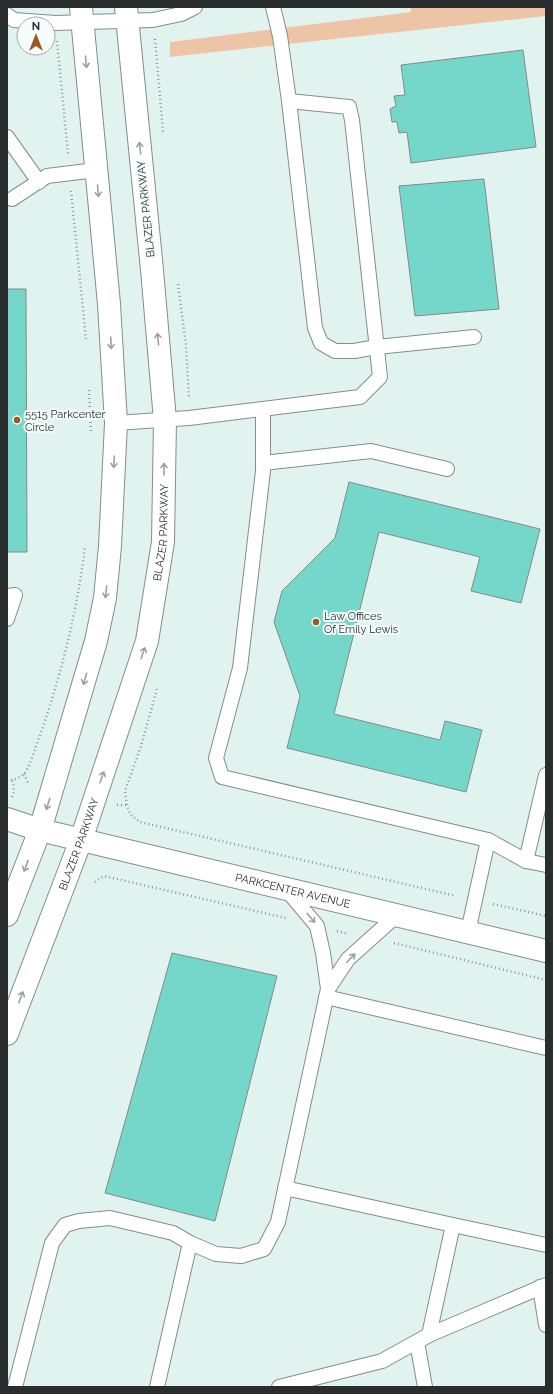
<svg xmlns="http://www.w3.org/2000/svg" width="553" height="1394" font-family="Raleway,sans-serif">
	<rect width="100%" height="100%" fill="#f4fdfb"/>
	<path fill="#e1f3ef" fill-rule="evenodd" d="M 7,7 L 411,7 L 412,12 L 170,42 L 170,57 L 546,16 L 546,1387 L 7,1387 ZM 24,24 L 48,24 L 48,48 L 24,48 Z"/>
	<polygon fill="#edc5a6" points="411,7 546,7 546,16 170,57 170,42 411,12"/>
	<g fill="#75d7c9" stroke="#838b89">
		<polygon points="523,50 536,147 411,163 407,132 399,133 397,122 392,122 390,109 396,106 394,96 405,95 401,65"/>
		<polygon points="484,179 499,309 415,316 399,186"/>
		<polygon points="7,289 26,289 27,552 7,552"/>
		<polygon points="349,482 540,529 521,603 471,591 480,557 379,532 334,714 440,740 445,721 482,730 466,792 287,748 300,696 274,622 282,591 335,538"/>
		<polygon points="172,953 277,976 215,1221 105,1193"/>
	</g>
	<g fill="none" stroke-linecap="round" stroke-linejoin="round">
		<defs>
			<g id="service">
				<polyline points="273,7 280,36 289,101 315,328 321,343 335,351 354,351 377,347 474,337"/>
				<polyline points="7,15 14,20 55,23 153,20 181,14 195,7"/>
				<polyline points="7,137 39,182"/>
				<polyline points="12,199 47,176 96,170"/>
				<polyline points="263,409 263,471 240,668 216,758 222,777 488,840 468,932"/>
				<polyline points="116,423 189,418 360,397 380,377 352,120 349,107 289,101"/>
				<polyline points="263,463 371,451 447,469"/>
				<polyline points="7,596 15,595 7,619"/>
				<polyline points="488,840 526,861 546,865"/>
				<polyline points="526,861 546,775"/>
				<polyline points="328,989 348,959 397,915"/>
				<polyline points="326,997 546,1048"/>
				<polyline points="285,1188 453,1225 429,1335"/>
				<polyline points="453,1225 546,1245"/>
				<polyline points="540,1287 546,1325"/>
				<polyline points="417,1342 425,1387"/>
				<polyline points="15,1387 52,1243 65,1225 79,1221 110,1218 173,1233 190,1243 216,1254 241,1256 264,1249 278,1222 328,989 323,953 317,926 286,889"/>
				<polyline points="157,1387 190,1243"/>
				<polyline points="279,1387 382,1361 429,1335 546,1285"/>
			</g>
			<polyline id="minor" points="7,819 40,830"/>
			<g id="tertiary">
				<path id="s1" d="M 40,830 L 546,951"/>
				<polyline points="7,915 40,830 96,641 105,598 110,546 116,423 109,304 81,7"/>
				<path id="s2" d="M 7,1034 L 81,840 L 147,641 L 163,542 L 165,420 L 152,270 L 126,7"/>
			</g>
		</defs>
		<use href="#service" stroke="#858d8b" stroke-width="16"/>
		<use href="#minor" stroke="#858d8b" stroke-width="24"/>
		<use href="#tertiary" stroke="#858d8b" stroke-width="24"/>
		<g stroke="#929897" stroke-width="2.5" stroke-dasharray="1 3" stroke-linecap="butt">
			<polyline points="155,39 163,132"/>
			<polyline points="57,41 68,154"/>
			<polyline points="71,191 86,339"/>
			<polyline points="178,284 186,345 189,399"/>
			<polyline points="89,390 91,433"/>
			<polyline points="157,689 141,746 125,791 127,805 130,814 140,822 456,896"/>
			<polyline points="24,774 29,785"/>
			<path d="M 7,781 C 13,780 19,778 24,774 C 29,769 36,746 39,738 C 61,676 77,612 85,547"/>
			<polyline points="12,797 14,792 13,780"/>
			<polyline points="117,805 127,805"/>
			<polyline points="95,882 104,876 286,918"/>
			<polyline points="493,904 546,916"/>
			<polyline points="337,931 348,934"/>
			<polyline points="394,943 546,980"/>
		</g>
		<use href="#service" stroke="#fff" stroke-width="14"/>
		<use href="#minor" stroke="#fff" stroke-width="22"/>
		<use href="#tertiary" stroke="#fff" stroke-width="22"/>
	</g>
	<defs><path id="oneway-shaft" d="M-6 0H5M1.5-3L5.5 0L1.5 3" fill="none" stroke-width="1.6" stroke-linecap="round" stroke-linejoin="round"/></defs>
	<g stroke="#9fa0a0">
		<use href="#oneway-shaft" transform="translate(86 62) rotate(85)"/>
		<use href="#oneway-shaft" transform="translate(140 148) rotate(-96)"/>
		<use href="#oneway-shaft" transform="translate(98 191) rotate(85)"/>
		<use href="#oneway-shaft" transform="translate(158 339) rotate(-95)"/>
		<use href="#oneway-shaft" transform="translate(111 343) rotate(87)"/>
		<use href="#oneway-shaft" transform="translate(114 462) rotate(93)"/>
		<use href="#oneway-shaft" transform="translate(164 469) rotate(-89)"/>
		<use href="#oneway-shaft" transform="translate(106 592) rotate(96)"/>
		<use href="#oneway-shaft" transform="translate(143 653) rotate(-71)"/>
		<use href="#oneway-shaft" transform="translate(85 679) rotate(106)"/>
		<use href="#oneway-shaft" transform="translate(102 777) rotate(-71)"/>
		<use href="#oneway-shaft" transform="translate(48 804) rotate(108)"/>
		<use href="#oneway-shaft" transform="translate(26 866) rotate(111)"/>
		<use href="#oneway-shaft" transform="translate(311 918) rotate(50)"/>
		<use href="#oneway-shaft" transform="translate(351 958) rotate(-46)"/>
		<use href="#oneway-shaft" transform="translate(21 997) rotate(-69)"/>
	</g>
	<g fill="#995b21" stroke="#f4fdfb" stroke-width="1.5">
		<circle cx="17" cy="420" r="4"/>
		<circle cx="316" cy="622" r="4"/>
	</g>
	<g text-anchor="middle" dominant-baseline="central" stroke-width="4" stroke-linejoin="round" paint-order="stroke">
		<g font-size="11" fill="#2a2d2d" stroke="#f4fdfb">
			<text transform="translate(146 209) rotate(-96)">BLAZER PARKWAY</text>
			<text stroke="none"><textPath href="#s2" startOffset="527">BLAZER PARKWAY</textPath></text>
			<text stroke="none"><textPath href="#s2" startOffset="203">BLAZER PARKWAY</textPath></text>
			<text stroke="none"><textPath href="#s1" startOffset="260">PARKCENTER AVENUE</textPath></text>
		</g>
		<g font-size="11" fill="#2a2d2d" stroke="#f4fdfb" text-anchor="start">
			<text x="25" y="414">5515 Parkcenter<tspan x="25" dy="13">Circle</tspan></text>
			<text x="324" y="616">Law Offices<tspan x="324" dy="13">Of Emily Lewis</tspan></text>
		</g>
	</g>
	<rect width="553" height="1394" fill="none" stroke="#2a2d2d" stroke-width="16"/>
	<g transform="translate(36 36)"><circle r="19" fill="#f4fdfb" stroke="#a3aaa9"/>
	<path d="M0-3L7 15L0 10L-7 15Z" fill="#995b21"/>
	<text y="-6" font-size="11" font-weight="bold" text-anchor="middle" fill="#2a2d2d">N</text>
	</g>
</svg>
